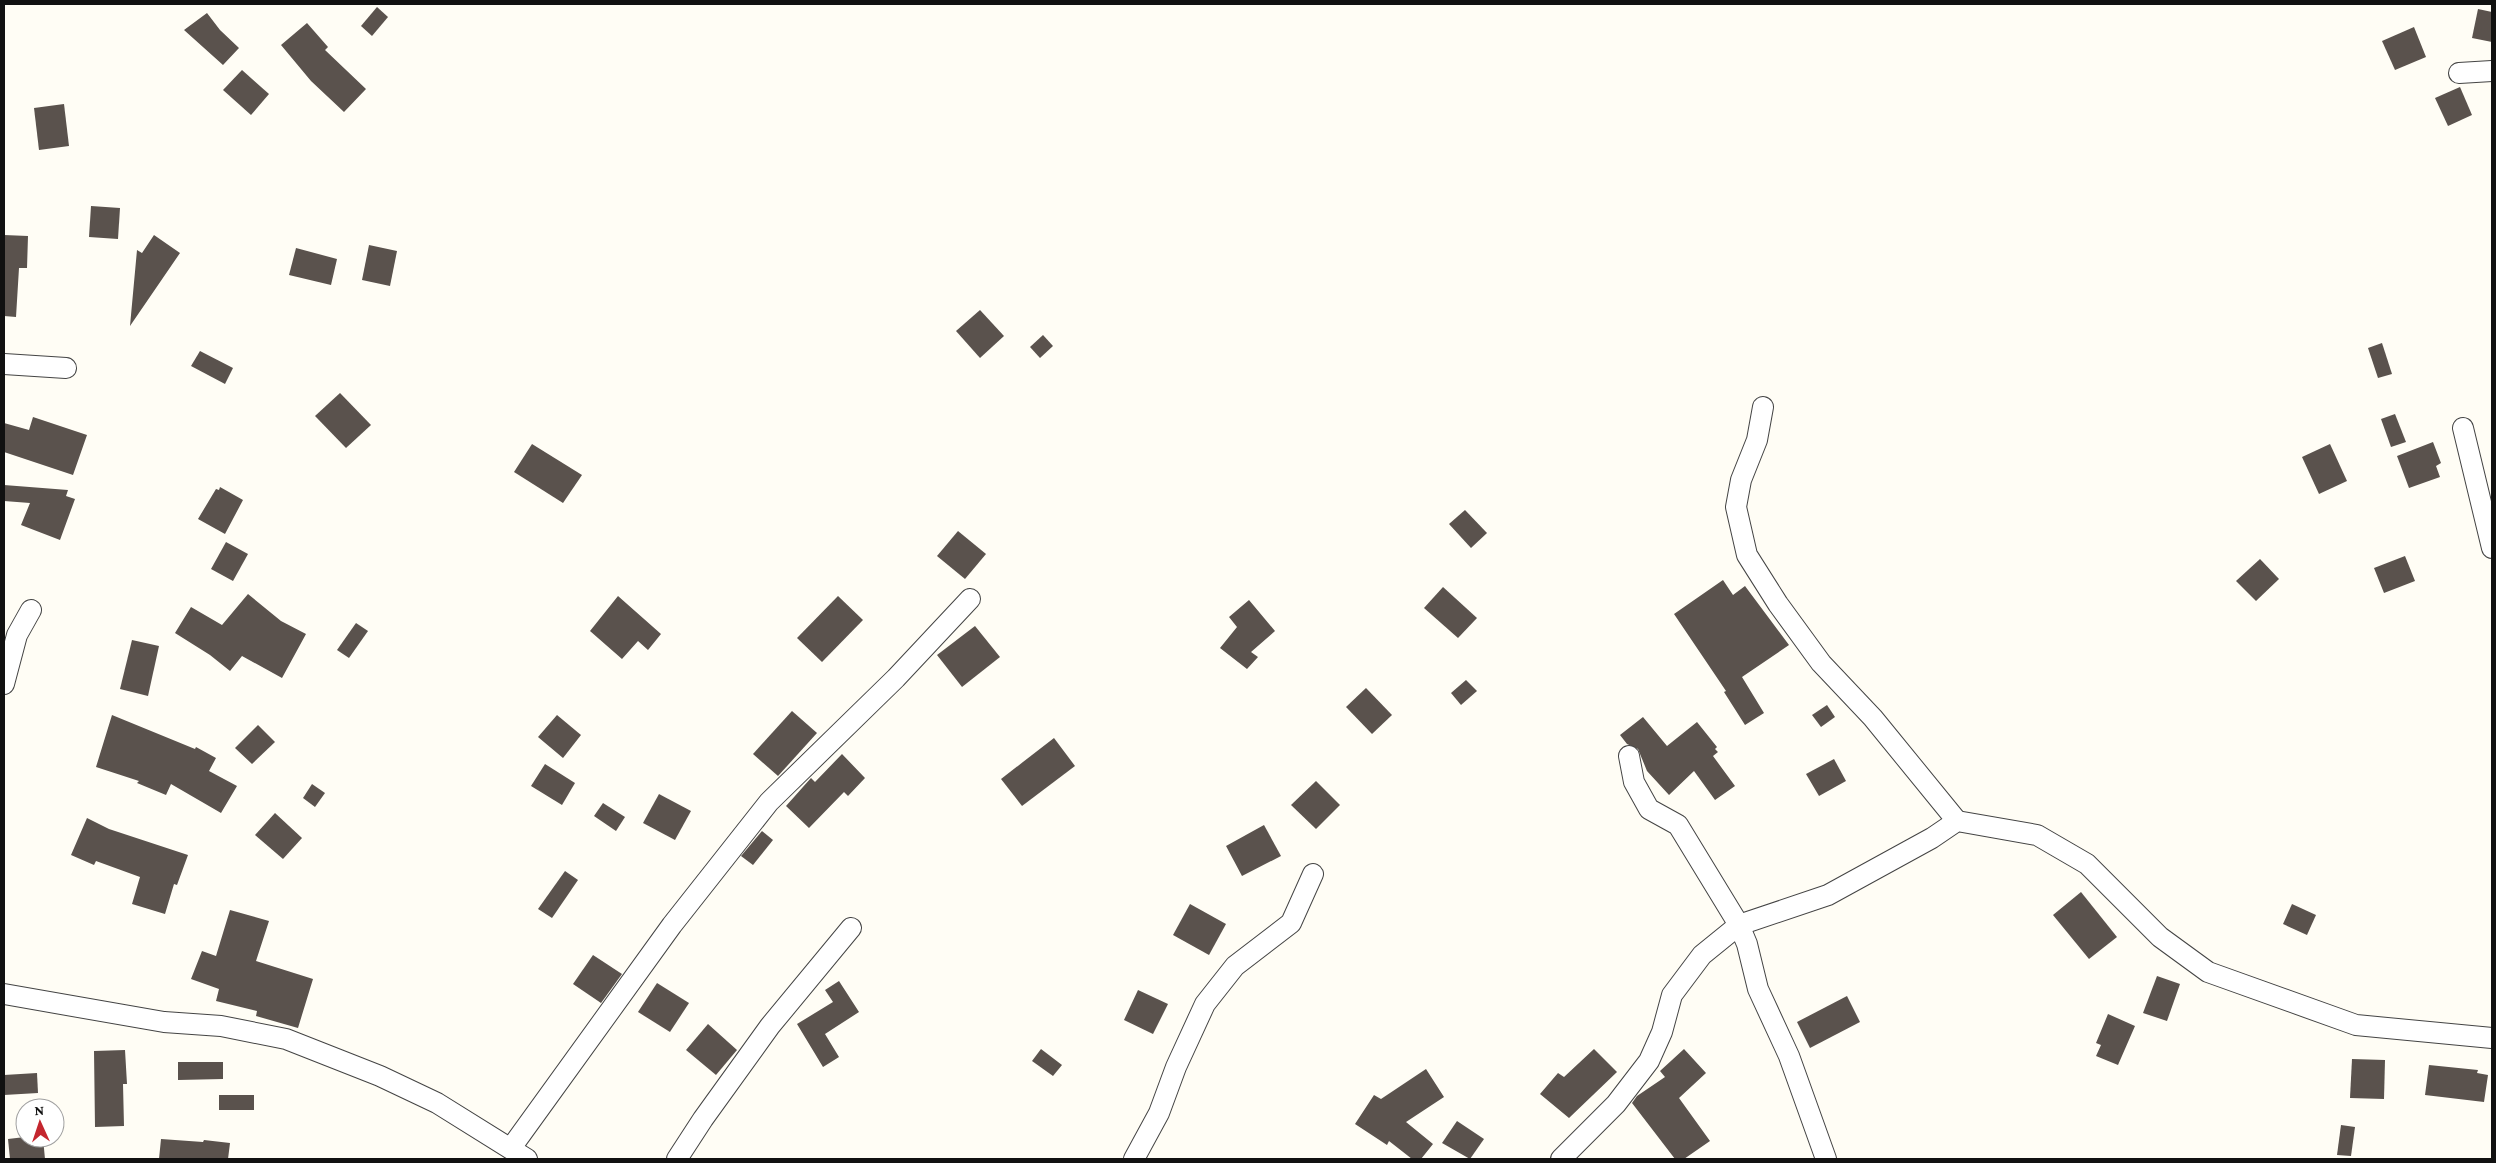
<svg xmlns="http://www.w3.org/2000/svg" width="2496" height="1163" font-family="'Crimson Pro',serif">
	<rect width="100%" height="100%" fill="#fffdf5"/>
	<g fill="#5a524d">
		<polygon points="377,7 388,17 372,36 361,26"/>
		<polygon points="2478,9 2492,12 2492,42 2472,38"/>
		<polygon points="207,13 220,30 239,48 223,65 184,30"/>
		<polygon points="307,23 328,47 325,50 366,89 344,112 311,81 281,45"/>
		<polygon points="2414,27 2426,57 2395,70 2382,41"/>
		<polygon points="242,70 269,94 251,115 223,90"/>
		<polygon points="2460,87 2472,115 2448,126 2435,98"/>
		<polygon points="64,104 69,146 39,150 34,108"/>
		<polygon points="91,206 120,208 118,239 89,237"/>
		<polygon points="4,235 28,236 27,268 19,268 16,317 4,316"/>
		<polygon points="154,235 180,253 130,326 137,250 142,253"/>
		<polygon points="369,245 397,251 390,286 362,280"/>
		<polygon points="296,248 337,259 331,285 289,275"/>
		<polygon points="980,310 1004,336 980,358 956,331"/>
		<polygon points="1043,335 1053,346 1040,358 1030,347"/>
		<polygon points="2382,343 2392,374 2378,378 2368,348"/>
		<polygon points="200,351 233,368 225,384 191,366"/>
		<polygon points="340,393 371,425 346,448 315,416"/>
		<polygon points="2395,414 2406,442 2391,447 2381,419"/>
		<polygon points="33,417 87,435 73,475 4,452 4,423 29,430"/>
		<polygon points="2433,442 2441,463 2436,466 2440,477 2409,488 2397,456"/>
		<polygon points="532,444 582,475 563,503 514,472"/>
		<polygon points="2330,444 2347,481 2319,494 2302,457"/>
		<polygon points="4,485 68,490 66,496 75,499 60,540 21,525 30,503 4,501"/>
		<polygon points="220,487 243,500 225,534 198,519 216,489 219,490"/>
		<polygon points="1465,510 1487,533 1471,548 1449,524"/>
		<polygon points="958,531 986,554 965,579 937,556"/>
		<polygon points="226,542 248,554 233,581 211,569"/>
		<polygon points="2405,556 2415,581 2384,593 2374,568"/>
		<polygon points="2260,559 2279,579 2256,601 2236,581"/>
		<polygon points="1723,580 1733,595 1745,586 1789,645 1742,677 1764,713 1745,725 1724,692 1726,691 1674,614"/>
		<polygon points="1443,587 1477,618 1458,638 1424,608"/>
		<polygon points="248,594 281,621 306,634 282,678 242,656 230,671 210,655 175,633 191,607 222,625"/>
		<polygon points="618,596 661,634 648,650 638,641 622,659 590,631"/>
		<polygon points="838,596 863,620 822,662 797,638"/>
		<polygon points="1249,600 1275,631 1251,652 1258,657 1247,669 1220,648 1237,627 1229,617"/>
		<polygon points="356,623 368,631 349,658 337,650"/>
		<polygon points="975,626 1000,657 962,687 937,655"/>
		<polygon points="132,640 159,646 148,696 120,689"/>
		<polygon points="1466,680 1477,691 1461,705 1451,693"/>
		<polygon points="1366,688 1392,715 1372,734 1346,707"/>
		<polygon points="1827,705 1835,717 1821,727 1812,715"/>
		<polygon points="792,711 817,733 778,776 753,754"/>
		<polygon points="112,715 195,749 196,747 216,758 209,771 237,786 221,813 171,784 166,795 137,783 139,781 96,767"/>
		<polygon points="557,715 581,735 563,758 538,737"/>
		<polygon points="1643,717 1667,746 1697,722 1717,747 1715,749 1718,752 1713,756 1735,786 1715,800 1694,771 1669,795 1647,771 1638,749 1627,744 1620,735"/>
		<polygon points="258,725 275,742 252,764 235,748"/>
		<polygon points="1054,738 1075,766 1022,806 1001,779"/>
		<polygon points="842,754 865,778 848,796 844,792 809,828 786,806 811,778 815,782"/>
		<polygon points="1834,759 1846,781 1819,796 1806,774"/>
		<polygon points="545,764 575,783 562,805 531,786"/>
		<polygon points="1316,781 1340,805 1316,829 1291,805"/>
		<polygon points="312,784 325,793 315,807 303,798"/>
		<polygon points="659,794 691,811 675,840 643,823"/>
		<polygon points="603,803 625,817 616,831 594,816"/>
		<polygon points="275,813 302,838 283,859 255,835"/>
		<polygon points="87,818 109,829 188,855 177,885 174,884 165,914 132,904 140,877 96,861 94,865 71,855"/>
		<polygon points="1264,825 1281,856 1242,876 1226,846"/>
		<polygon points="762,831 773,840 753,865 741,856"/>
		<polygon points="565,871 578,880 552,918 538,909"/>
		<polygon points="2081,892 2117,937 2089,959 2053,915"/>
		<polygon points="1190,904 1226,924 1209,955 1173,935"/>
		<polygon points="2292,904 2316,915 2307,935 2283,924"/>
		<polygon points="230,910 269,921 256,961 313,979 298,1028 256,1016 257,1011 216,1001 219,989 191,979 202,951 216,956"/>
		<polygon points="593,955 622,974 601,1003 573,984"/>
		<polygon points="2157,976 2180,984 2167,1021 2143,1013"/>
		<polygon points="839,981 859,1012 825,1034 839,1057 823,1067 797,1024 833,1002 825,990"/>
		<polygon points="657,983 689,1003 670,1032 638,1012"/>
		<polygon points="1138,990 1168,1004 1153,1034 1124,1020"/>
		<polygon points="1847,996 1860,1022 1810,1048 1797,1022"/>
		<polygon points="2108,1014 2135,1026 2118,1065 2096,1056 2101,1045 2096,1043"/>
		<polygon points="708,1024 737,1050 716,1075 686,1050"/>
		<polygon points="1041,1049 1062,1065 1053,1076 1032,1061"/>
		<polygon points="1594,1049 1617,1072 1569,1118 1540,1094 1558,1073 1564,1077"/>
		<polygon points="1684,1049 1706,1073 1679,1098 1710,1141 1684,1159 1675,1159 1632,1103 1637,1096 1665,1077 1660,1071"/>
		<polygon points="125,1050 127,1084 123,1084 124,1126 95,1127 94,1051"/>
		<polygon points="2352,1059 2385,1060 2384,1099 2350,1098"/>
		<polygon points="178,1062 223,1062 223,1079 178,1080"/>
		<polygon points="2429,1065 2478,1070 2477,1073 2488,1075 2484,1102 2425,1095"/>
		<polygon points="1426,1069 1444,1097 1406,1122 1433,1144 1421,1159 1412,1159 1389,1141 1387,1145 1355,1124 1374,1095 1381,1099"/>
		<polygon points="37,1073 38,1093 4,1095 4,1075"/>
		<rect x="219" y="1095" width="35" height="15"/>
		<polygon points="1457,1121 1484,1139 1470,1159 1442,1143"/>
		<polygon points="2341,1125 2355,1127 2351,1156 2337,1155"/>
		<polygon points="25,1137 43,1138 45,1159 10,1159 8,1139"/>
		<polygon points="161,1139 203,1142 204,1140 230,1143 228,1159 159,1159"/>
	</g>
	<g fill="none" stroke-linecap="round" stroke-linejoin="round">
		<defs>
			<g id="street">
				<polyline points="2459,73 2492,71"/>
				<polyline points="4,364 66,368"/>
				<polyline points="1763,407 1757,440 1741,480 1736,507 1747,555 1778,604 1821,663 1873,718 1957,821"/>
				<polyline points="2463,428 2492,548"/>
				<polyline points="4,684 17,635 31,610"/>
				<polyline points="1629,756 1634,782 1649,809 1678,825 1739,925 1747,944 1758,989 1789,1056 1826,1159"/>
				<polyline points="4,994 164,1022 221,1026 286,1039 380,1076 437,1103 527,1159"/>
				<polyline points="511,1148 672,925 769,802 896,678 970,599"/>
				<polyline points="677,1159 703,1119 770,1026 851,928"/>
				<polyline points="1134,1159 1159,1113 1176,1067 1205,1004 1235,966 1291,923 1313,874"/>
				<polyline points="1561,1159 1616,1104 1649,1061 1662,1032 1672,995 1702,955 1739,925 1828,895 1932,838 1957,821 2037,835 2087,864 2160,937 2208,972 2356,1025 2492,1038"/>
			</g>
		</defs>
		<use href="#street" stroke="#444" stroke-width="22"/>
		<use href="#street" stroke="#fff" stroke-width="20"/>
	</g>
	<rect width="2496" height="1163" fill="none" stroke="#111111" stroke-width="10"/>
	<g transform="translate(40 1123) rotate(357)"><circle r="24" fill="#ffffff" stroke="#a0a0a0"/>
	<path d="M0-4L9 19L0 12L-9 19Z" fill="#c4262e"/>
	<text y="-8" font-size="14" font-weight="bold" text-anchor="middle" fill="#111111">N</text>
	</g>
</svg>
